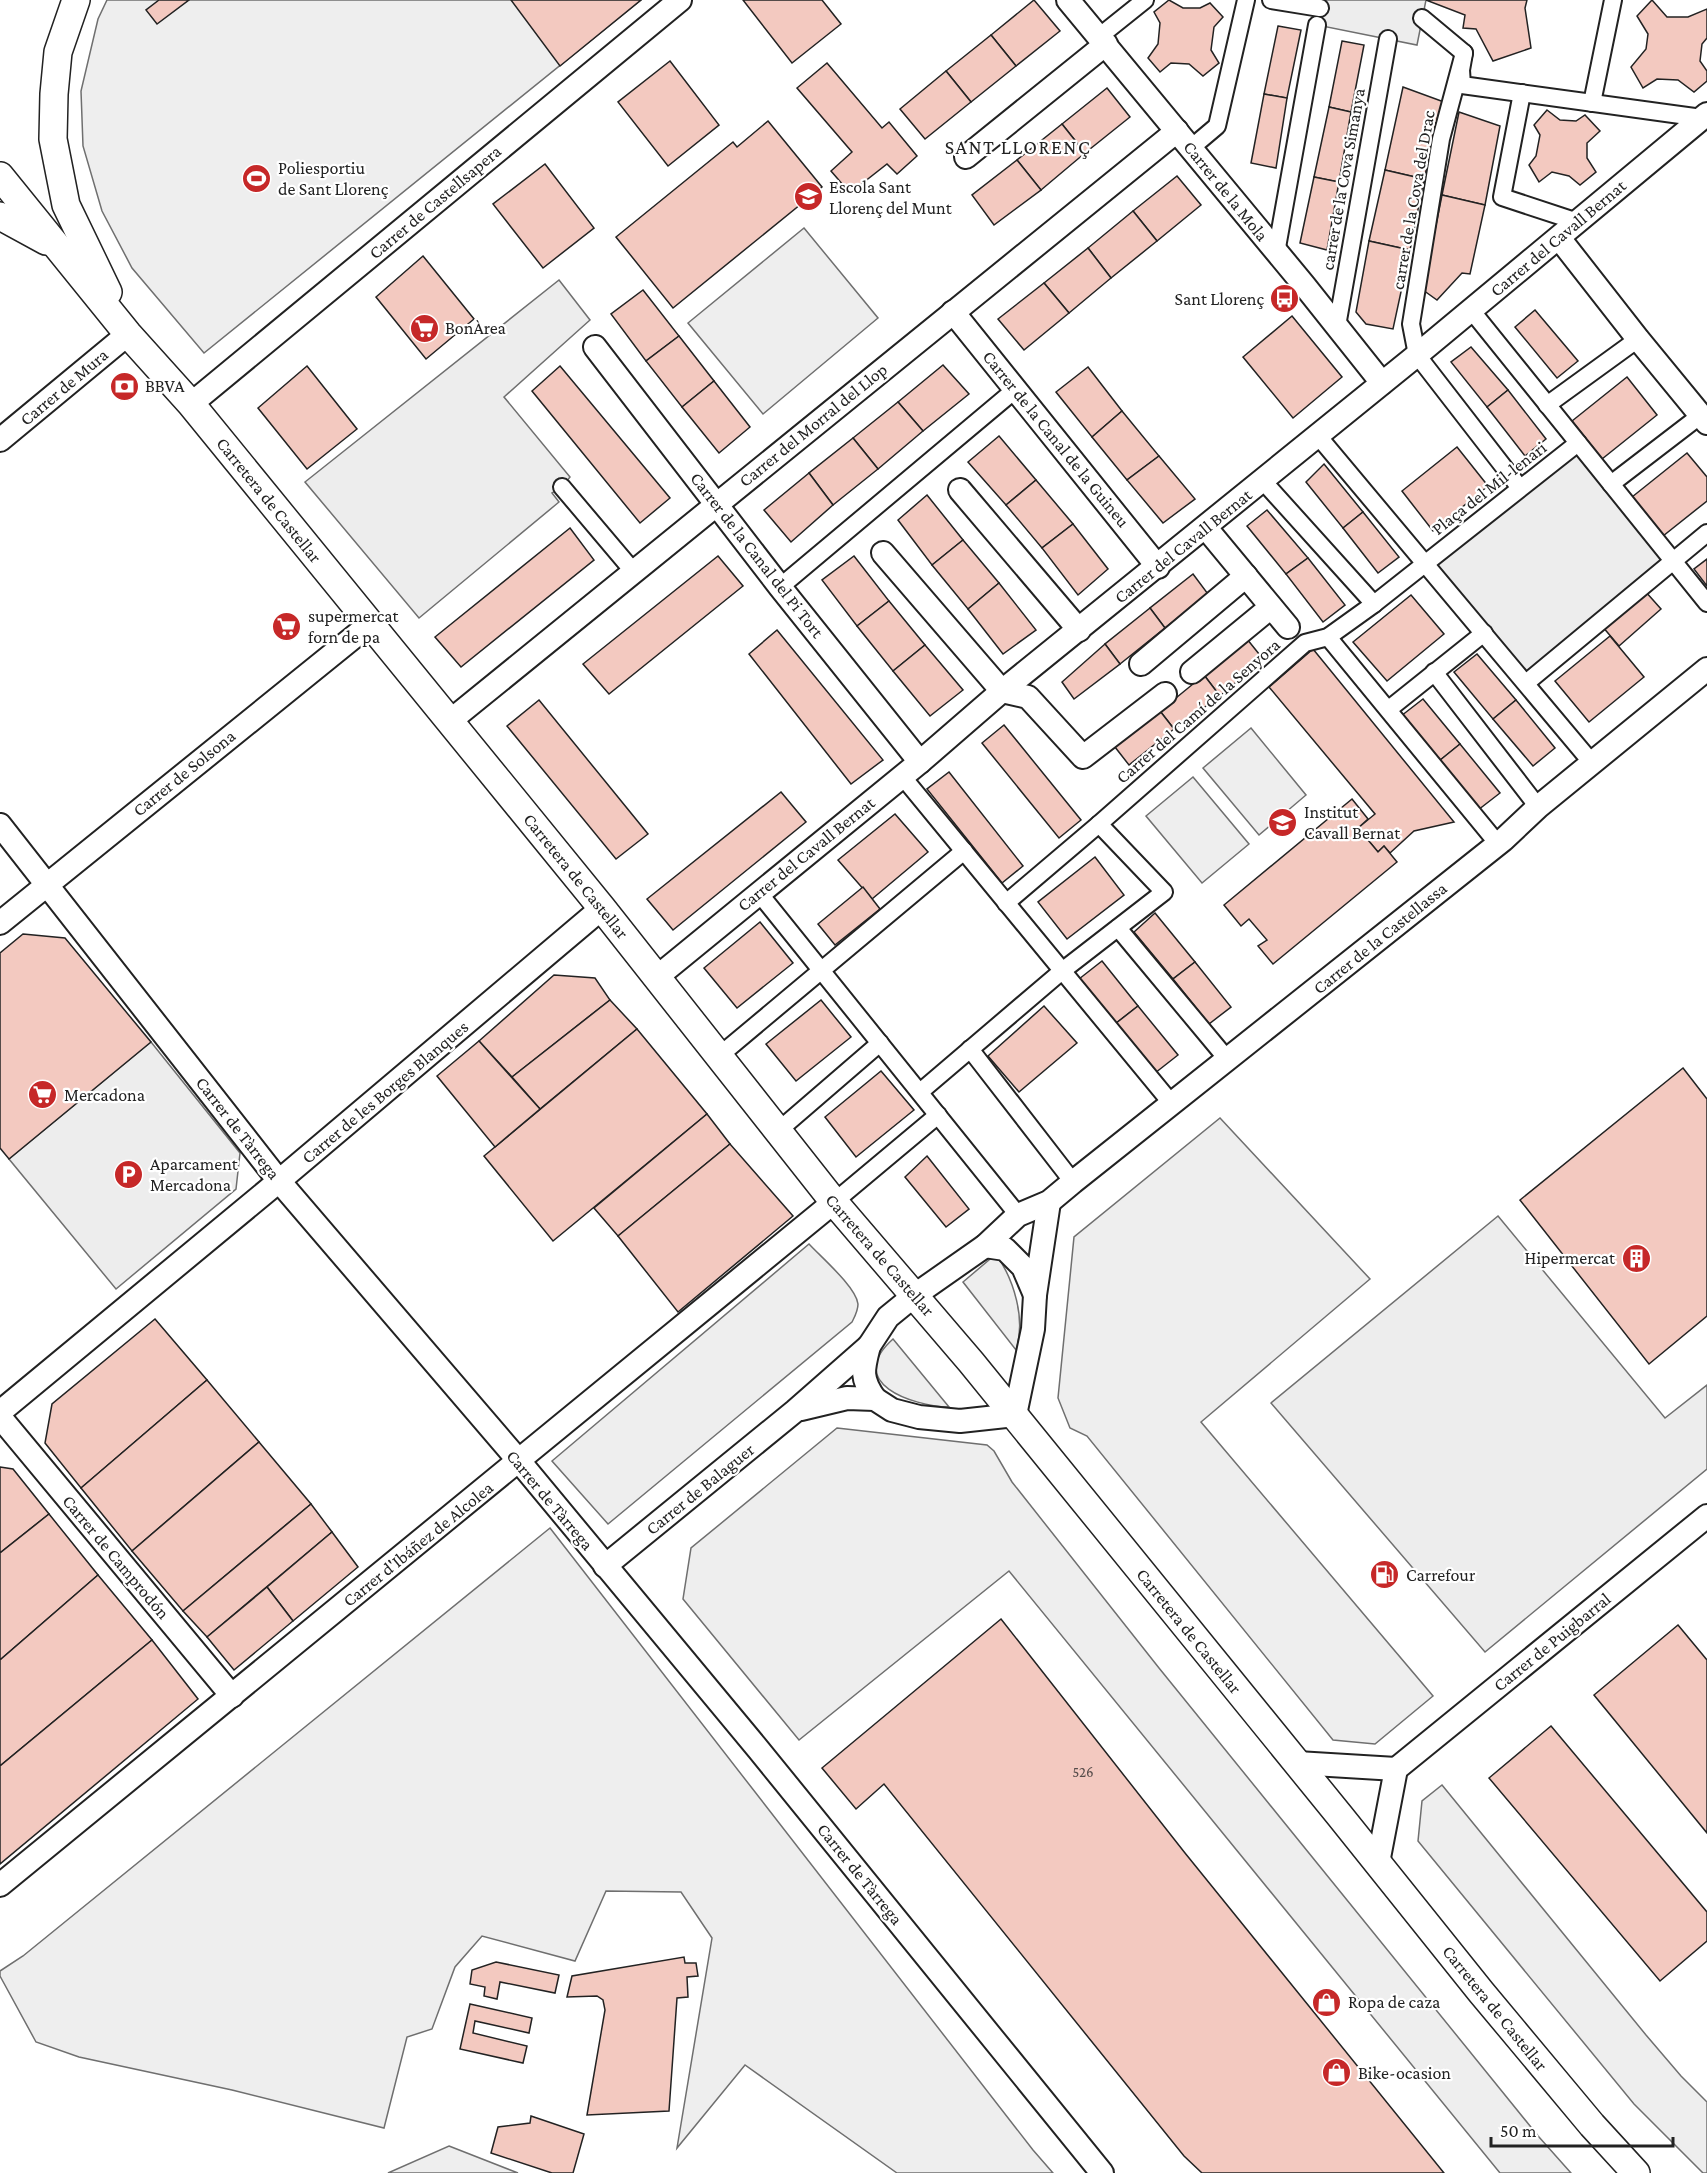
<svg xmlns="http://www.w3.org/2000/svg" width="1707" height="2173" font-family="'Crimson Pro',serif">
	<rect width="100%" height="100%" fill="#fff"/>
	<g fill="#eee" stroke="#6f6f6f" stroke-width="1.5">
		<polygon points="107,0 641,0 204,353 132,268 102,211 83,146 81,91 98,19"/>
		<polygon points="804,228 878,318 763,414 688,323"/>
		<polygon points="1251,728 1306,795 1259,835 1203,768"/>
		<polygon points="1193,777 1249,844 1202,883 1146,816"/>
		<polygon points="1220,1118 1370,1279 1201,1422 1433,1696 1375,1744 1333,1740 1087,1436 1070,1428 1058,1398 1074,1237"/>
		<path d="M 809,1244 C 821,1257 856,1287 858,1304 C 858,1311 855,1316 852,1322 L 608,1524 L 552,1461 Z"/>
		<path d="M 996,1254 C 1014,1280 1026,1319 1016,1350 L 963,1282 Z"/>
		<path d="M 893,1339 L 949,1407 C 912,1406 844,1383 893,1339 Z"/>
		<polygon points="837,1428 987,1445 994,1451 1012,1482 1159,1668 1539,2137 1571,2173 1500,2173 1009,1571 799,1740 683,1599 691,1548"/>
		<polygon points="550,1528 1033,2150 1053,2173 897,2173 745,2065 677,2148 712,1938 681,1892 606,1891 575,1961 482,1936 455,1967 432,2029 407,2037 384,2128 232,2090 79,2057 36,2042 0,1976 0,1971 23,1956"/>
		<polygon points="1442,1785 1646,2035 1681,2076 1707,2102 1707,2173 1703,2173 1634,2104 1418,1841 1422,1801"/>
		<polygon points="449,2146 518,2173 388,2173"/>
	</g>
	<g fill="#ededed" stroke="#6f6f6f" stroke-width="1.5">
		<polygon points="1321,0 1426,0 1417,45 1317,25"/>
		<polygon points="559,280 590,320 504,397 570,477 562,487 552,493 559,502 419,618 305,482"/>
		<polygon points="1578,443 1673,561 1526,683 1425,563"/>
		<polygon points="151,1042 240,1153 236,1189 116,1289 9,1159"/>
		<polygon points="1498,1216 1665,1418 1707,1385 1707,1469 1485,1652 1271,1403"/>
	</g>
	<g fill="#f3c9c0" stroke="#222" stroke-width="1.5">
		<polygon points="159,0 189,0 157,24 146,10"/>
		<polygon points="511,0 641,0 560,66"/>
		<polygon points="743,0 822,0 841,24 792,63"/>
		<polygon points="1034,0 1060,31 1016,66 991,35"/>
		<polygon points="1169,0 1183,8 1200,8 1210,3 1223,17 1214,27 1211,50 1219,63 1203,76 1189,64 1171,63 1160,72 1148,58 1158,44 1160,23 1154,12"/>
		<polygon points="1426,0 1527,0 1525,8 1531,48 1493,61 1476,29 1463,28 1465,15"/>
		<polygon points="1652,0 1667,17 1688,17 1707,9 1707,38 1702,44 1700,61 1707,71 1707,81 1694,92 1678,80 1657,79 1643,88 1631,67 1646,49 1648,34 1637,16"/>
		<polygon points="1278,26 1301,30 1287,98 1264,94"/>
		<polygon points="991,35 1016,66 971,102 946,71"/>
		<polygon points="1342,41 1364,45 1351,112 1329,107"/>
		<polygon points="670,61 719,125 668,166 618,102"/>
		<polygon points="827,63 882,128 889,122 917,156 897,174 887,164 850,193 831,171 852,152 797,88"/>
		<polygon points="946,71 971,102 925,139 900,109"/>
		<polygon points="1403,87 1444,102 1424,179 1385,170"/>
		<polygon points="1107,88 1130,117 1085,153 1062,124"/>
		<polygon points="1264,94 1287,98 1276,168 1251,163"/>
		<polygon points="1329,107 1351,112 1339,182 1314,177"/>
		<polygon points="1547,110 1560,120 1576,121 1585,115 1600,131 1587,143 1587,158 1596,172 1580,185 1569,176 1552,172 1539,182 1529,165 1536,156 1540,135 1534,125"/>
		<polygon points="1459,112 1500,126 1485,205 1442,195"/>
		<polygon points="768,121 822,187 673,308 616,237 733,142 737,147"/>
		<polygon points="1062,124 1085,153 1041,190 1017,160"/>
		<polygon points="1017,160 1041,190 994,225 972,195"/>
		<polygon points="545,164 594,228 543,268 493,204"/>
		<polygon points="1385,170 1424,179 1410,250 1369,241"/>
		<polygon points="1177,176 1201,205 1157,241 1133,211"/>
		<polygon points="1314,177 1339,182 1327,250 1300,243"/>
		<polygon points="1442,195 1485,205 1470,274 1462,273 1437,300 1423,290"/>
		<polygon points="1133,211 1157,241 1111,278 1088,248"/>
		<polygon points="1369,241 1410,250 1393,329 1366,324 1356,312"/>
		<polygon points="1088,248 1111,278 1069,313 1044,283"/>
		<polygon points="423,256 474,319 426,359 376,297"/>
		<polygon points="1044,283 1069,313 1024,350 998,319"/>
		<polygon points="643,290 679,336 646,361 611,314"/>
		<polygon points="1535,310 1578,361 1557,378 1515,327"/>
		<polygon points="1292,316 1342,377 1293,418 1243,357"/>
		<polygon points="679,336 714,381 682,407 646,361"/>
		<polygon points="1471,347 1508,390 1487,407 1451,362"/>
		<polygon points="943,365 969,394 923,431 898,402"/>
		<polygon points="307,366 357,429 307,469 258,408"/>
		<polygon points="560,366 670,498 640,523 532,391"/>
		<polygon points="1088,367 1122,411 1092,437 1056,392"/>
		<polygon points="1627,377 1657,415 1602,459 1572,421"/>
		<polygon points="714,381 750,427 719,453 682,407"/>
		<polygon points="1508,390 1546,439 1525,456 1487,407"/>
		<polygon points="898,402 923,431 878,469 853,438"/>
		<polygon points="1122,411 1159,456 1127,480 1092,437"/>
		<polygon points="999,436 1036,480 1006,505 968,462"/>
		<polygon points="853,438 878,469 833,505 809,473"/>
		<polygon points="1457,447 1488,486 1433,531 1402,491"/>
		<polygon points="1687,453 1707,477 1707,501 1663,536 1632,497"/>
		<polygon points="1159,456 1195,499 1163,523 1127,480"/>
		<polygon points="1324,464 1363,512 1343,528 1306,482"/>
		<polygon points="809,473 833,505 791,542 764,510"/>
		<polygon points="1036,480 1073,524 1042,548 1006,505"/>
		<polygon points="927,495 963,540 932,565 898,520"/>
		<polygon points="1267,510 1308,558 1286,574 1247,526"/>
		<polygon points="1363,512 1399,557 1378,573 1343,528"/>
		<polygon points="1073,524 1108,569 1078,595 1042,548"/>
		<polygon points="570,528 594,560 461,667 435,637"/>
		<polygon points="963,540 999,583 968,609 932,565"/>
		<polygon points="718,556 743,586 609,694 583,664"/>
		<polygon points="854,556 889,601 857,626 822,580"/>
		<polygon points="1308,558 1345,605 1323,622 1286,574"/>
		<polygon points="1707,559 1707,586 1694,569"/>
		<polygon points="1193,574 1208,594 1165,628 1150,608"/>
		<polygon points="999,583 1036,630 1003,654 968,609"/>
		<polygon points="1645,591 1661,609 1619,646 1602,626"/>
		<polygon points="1411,595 1444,634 1387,681 1353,642"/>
		<polygon points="889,601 925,645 893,671 857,626"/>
		<polygon points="1150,608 1165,628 1120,664 1105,644"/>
		<polygon points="777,630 883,760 851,784 749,654"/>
		<polygon points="1610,636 1644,677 1589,722 1555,681"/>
		<polygon points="1247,639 1263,659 1220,696 1204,675"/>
		<polygon points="1105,644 1120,664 1074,699 1062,682"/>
		<polygon points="925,645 963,690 930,716 893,671"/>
		<polygon points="1313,649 1454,822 1414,831 1390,853 1384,846 1378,852 1358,828 1375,814 1269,687"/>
		<polygon points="1477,654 1516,700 1493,719 1454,672"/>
		<polygon points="1204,675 1220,696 1174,729 1160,711"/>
		<polygon points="1423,699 1460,744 1439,761 1401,716"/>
		<polygon points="539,700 648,834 616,859 507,726"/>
		<polygon points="1516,700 1555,748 1533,766 1493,719"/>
		<polygon points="1160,711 1174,729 1129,765 1115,747"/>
		<polygon points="1004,725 1081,820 1059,838 982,743"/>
		<polygon points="1460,744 1500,793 1478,810 1439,761"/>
		<polygon points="949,772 1023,866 1002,883 927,789"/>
		<polygon points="781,792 806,822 673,930 647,899"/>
		<polygon points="1352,799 1368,819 1358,828 1378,852 1384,846 1397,862 1273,964 1258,946 1267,940 1249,919 1241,926 1224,905"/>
		<polygon points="895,814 928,852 872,899 838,860"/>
		<polygon points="1095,857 1124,895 1067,939 1038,902"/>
		<polygon points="863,887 880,909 835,945 818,924"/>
		<polygon points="1155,913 1195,962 1173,979 1134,932"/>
		<polygon points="760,922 793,963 737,1008 704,968"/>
		<polygon points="23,934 65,938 151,1042 9,1159 0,1148 0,953"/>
		<polygon points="1102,961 1138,1006 1115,1024 1079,979"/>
		<polygon points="1195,962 1231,1007 1209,1024 1173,979"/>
		<polygon points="554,975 595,978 610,1000 512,1077 479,1041"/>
		<polygon points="610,1000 637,1029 540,1109 512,1077"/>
		<polygon points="821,1000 851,1037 796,1081 766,1044"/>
		<polygon points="1044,1006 1077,1043 1019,1092 988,1056"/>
		<polygon points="1138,1006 1178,1055 1155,1073 1115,1024"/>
		<polygon points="637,1029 707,1114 553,1241 484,1156"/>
		<polygon points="479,1041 540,1109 495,1147 437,1076"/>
		<polygon points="1683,1068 1707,1099 1707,1316 1649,1364 1520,1200"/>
		<polygon points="881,1071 914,1110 856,1157 825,1117"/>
		<polygon points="707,1114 730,1144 618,1236 594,1208"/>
		<polygon points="730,1144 793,1216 678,1312 618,1236"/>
		<polygon points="927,1156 969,1209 946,1227 905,1177"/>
		<polygon points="155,1319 207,1380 81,1488 45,1443 52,1404"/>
		<polygon points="207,1380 259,1442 132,1551 81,1488"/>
		<polygon points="259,1442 311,1504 183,1611 132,1551"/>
		<polygon points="0,1467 13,1469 49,1514 0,1553"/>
		<polygon points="311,1504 332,1532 207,1637 183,1611"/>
		<polygon points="49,1514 98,1575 0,1660 0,1553"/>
		<polygon points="332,1532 358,1567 293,1621 267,1587"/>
		<polygon points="98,1575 152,1640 0,1766 0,1660"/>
		<polygon points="267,1587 293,1621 234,1670 207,1637"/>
		<polygon points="1001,1619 1185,1853 1444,2173 1202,2173 1184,2156 884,1784 856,1809 822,1768"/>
		<polygon points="1678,1625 1707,1660 1707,1833 1594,1695"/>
		<polygon points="152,1640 198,1699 0,1864 0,1766"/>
		<polygon points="1551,1726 1707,1912 1707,1941 1660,1981 1489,1778"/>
		<polygon points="684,1957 685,1963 696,1963 698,1976 687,1977 688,1997 677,1998 669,2111 587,2115 605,2010 603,2000 597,1996 567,1997 572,1976"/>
		<polygon points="496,1962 559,1975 555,1993 500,1982 497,1999 484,1996 485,1987 470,1984 472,1970"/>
		<polygon points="470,2004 532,2018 529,2033 475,2021 473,2033 527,2046 523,2063 460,2049"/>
		<polygon points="531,2116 584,2134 573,2173 552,2173 491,2153 498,2127 530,2123"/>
	</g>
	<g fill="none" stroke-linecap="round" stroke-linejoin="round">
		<defs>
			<g id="pedestrian">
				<polyline points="1271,0 1320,8"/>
				<polyline points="1422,18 1464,53 1461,70 1462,85 1702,118"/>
				<polyline points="1100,36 1145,0"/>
				<polyline points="1464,53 1441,139 1411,324 1417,355 1520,488"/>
				<polyline points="1522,93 1502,197 1578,222"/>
				<polyline points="1592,103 1613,0"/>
				<polyline points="1191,148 1217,126 1246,0"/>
				<polyline points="1276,253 1317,25"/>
				<polyline points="1471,310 1707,603"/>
				<polyline points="1337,326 1388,39"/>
				<polyline points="1547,405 1638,339"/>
				<polyline points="1318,436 1592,763"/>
				<polyline points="1263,481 1374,604"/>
				<polyline points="1611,484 1701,415"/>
				<polyline points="562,487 633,571"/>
				<polyline points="780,587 1016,389"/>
				<polyline points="1328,637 1498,844"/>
				<polyline points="1434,672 1538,807"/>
				<polyline points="1526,683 1707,533"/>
				<polyline points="1389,709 1484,633"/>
				<polyline points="902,776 1172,1104"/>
				<polyline points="759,893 1018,1215"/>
				<polyline points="1006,903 1099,824 1305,643 1328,637 1374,604 1578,443"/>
				<polyline points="1118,928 1227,1059"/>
				<polyline points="970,1049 1073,1182"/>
				<polyline points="719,1056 964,851"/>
				<polyline points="920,1092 1062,971 1164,892 1099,824"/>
				<polyline points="778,1131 880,1043"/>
				<polyline points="834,1202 938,1115"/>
			</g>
			<g id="minor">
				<polyline points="1068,0 1304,285 1382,383"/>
				<polyline points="966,157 1106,44"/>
				<polyline points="1559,238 1638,339 1707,423"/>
				<polyline points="953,312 1158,567"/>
				<polyline points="595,347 780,587 920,762"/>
				<polyline points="191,404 680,0"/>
				<polyline points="0,440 128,334"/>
				<polyline points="960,490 1079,630"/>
				<polyline points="1206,528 1288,627"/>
				<polyline points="883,553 1002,691 1028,697 1083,757 1165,694"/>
				<polyline points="1141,664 1246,576"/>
				<polyline points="1192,672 1271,607"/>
				<polyline points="450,721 1177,131"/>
				<polyline points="0,825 279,1181 519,1461 758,1749 1102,2173"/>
				<polyline points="0,923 370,624"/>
				<polyline points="657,977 920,762 1002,691 1417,355 1707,114"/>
				<polyline points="985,1246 1005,1249 1023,1267 1035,1295"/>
				<path d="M 869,1346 C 863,1369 860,1378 875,1399"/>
				<polyline points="801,1409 847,1398 875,1399 892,1410 919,1417 960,1421 1015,1415 1033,1329 1035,1295 1049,1202"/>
				<polyline points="0,1412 279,1181 602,908"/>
				<polyline points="0,1417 232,1696"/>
				<polyline points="605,1566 795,1411 869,1346 888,1317 915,1295 985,1246 1018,1215 1049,1202 1073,1182 1503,840 1538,807 1707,669"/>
				<polyline points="1297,1763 1396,1769"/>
				<polyline points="1378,1863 1396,1769 1707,1516"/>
				<polyline points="0,1885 834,1202"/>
			</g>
			<g id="tertiary">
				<polyline points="76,0 58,52 54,94 53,139 66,205 108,292"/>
				<polyline points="0,176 128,334 191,404 602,908 834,1202 971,1362 1340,1816 1481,1992 1592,2125 1636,2173"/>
				<polyline points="0,216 46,241"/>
			</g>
		</defs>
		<use href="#pedestrian" stroke="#222" stroke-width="20"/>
		<use href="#minor" stroke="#222" stroke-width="26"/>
		<use href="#tertiary" stroke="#222" stroke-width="30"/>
		<use href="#pedestrian" stroke="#fff" stroke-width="16"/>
		<use href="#minor" stroke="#fff" stroke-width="22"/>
		<use href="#tertiary" stroke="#fff" stroke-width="27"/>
	</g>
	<defs>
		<symbol id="stadium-disc" viewBox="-11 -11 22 22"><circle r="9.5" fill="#c62828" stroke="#fff"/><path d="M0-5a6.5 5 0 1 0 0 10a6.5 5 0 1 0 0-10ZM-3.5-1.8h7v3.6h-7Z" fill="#fff"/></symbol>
		<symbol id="school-disc" viewBox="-11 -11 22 22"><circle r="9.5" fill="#c62828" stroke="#fff"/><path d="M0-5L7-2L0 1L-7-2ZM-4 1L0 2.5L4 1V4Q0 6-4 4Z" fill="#fff"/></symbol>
		<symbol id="bus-disc" viewBox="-11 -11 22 22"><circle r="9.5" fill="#c62828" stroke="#fff"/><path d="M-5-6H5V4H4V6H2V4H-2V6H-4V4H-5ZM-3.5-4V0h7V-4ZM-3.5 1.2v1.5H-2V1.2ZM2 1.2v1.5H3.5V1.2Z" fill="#fff"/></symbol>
		<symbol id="supermarket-disc" viewBox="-11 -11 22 22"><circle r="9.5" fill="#c62828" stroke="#fff"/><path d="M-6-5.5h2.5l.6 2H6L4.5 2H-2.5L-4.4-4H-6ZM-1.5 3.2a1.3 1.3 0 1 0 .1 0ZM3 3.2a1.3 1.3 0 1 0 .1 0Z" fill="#fff"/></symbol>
		<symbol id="bank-disc" viewBox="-11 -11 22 22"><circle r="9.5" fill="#c62828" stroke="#fff"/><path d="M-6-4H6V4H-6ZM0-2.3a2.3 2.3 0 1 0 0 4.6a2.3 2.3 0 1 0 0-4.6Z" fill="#fff"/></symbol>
		<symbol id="parking-disc" viewBox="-11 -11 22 22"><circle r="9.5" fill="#c62828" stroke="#fff"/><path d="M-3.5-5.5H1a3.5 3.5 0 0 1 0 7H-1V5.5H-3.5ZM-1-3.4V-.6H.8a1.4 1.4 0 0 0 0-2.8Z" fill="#fff"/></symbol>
		<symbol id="building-disc" viewBox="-11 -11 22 22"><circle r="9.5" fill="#c62828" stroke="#fff"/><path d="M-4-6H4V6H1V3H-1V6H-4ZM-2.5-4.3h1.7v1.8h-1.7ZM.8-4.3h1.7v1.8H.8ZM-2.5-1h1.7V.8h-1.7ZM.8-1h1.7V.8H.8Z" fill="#fff"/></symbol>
		<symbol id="fuel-disc" viewBox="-11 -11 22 22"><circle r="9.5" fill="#c62828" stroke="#fff"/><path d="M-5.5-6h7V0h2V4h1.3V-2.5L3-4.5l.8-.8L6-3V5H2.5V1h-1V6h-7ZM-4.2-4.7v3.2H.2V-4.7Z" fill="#fff"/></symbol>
		<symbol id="shop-disc" viewBox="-11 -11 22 22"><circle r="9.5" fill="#c62828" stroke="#fff"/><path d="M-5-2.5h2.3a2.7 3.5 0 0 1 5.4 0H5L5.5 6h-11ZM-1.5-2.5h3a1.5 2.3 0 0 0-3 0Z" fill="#fff"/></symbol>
	</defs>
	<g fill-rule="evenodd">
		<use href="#stadium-disc" x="240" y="162" width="33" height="33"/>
		<use href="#school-disc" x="792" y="180" width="33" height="33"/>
		<use href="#bus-disc" x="1268" y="282" width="33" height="33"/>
		<use href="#supermarket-disc" x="408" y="312" width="33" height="33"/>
		<use href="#bank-disc" x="108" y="370" width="33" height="33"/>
		<use href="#supermarket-disc" x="270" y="610" width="33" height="33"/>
		<use href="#school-disc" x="1266" y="806" width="33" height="33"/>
		<use href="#supermarket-disc" x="26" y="1078" width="33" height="33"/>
		<use href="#parking-disc" x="112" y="1158" width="33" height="33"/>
		<use href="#building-disc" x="1620" y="1242" width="33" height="33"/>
		<use href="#fuel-disc" x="1368" y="1558" width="33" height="33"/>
		<use href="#shop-disc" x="1310" y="1986" width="33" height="33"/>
		<use href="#shop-disc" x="1320" y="2056" width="33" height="33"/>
	</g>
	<g text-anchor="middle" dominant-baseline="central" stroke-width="4.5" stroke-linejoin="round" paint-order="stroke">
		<g font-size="15" fill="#564c4a">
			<text x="1083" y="1772">526</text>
		</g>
		<g font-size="18" fill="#222" stroke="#fff" text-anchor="start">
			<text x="278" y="168">Poliesportiu<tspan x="278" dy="21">de Sant Llorenç</tspan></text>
			<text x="829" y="187">Escola Sant<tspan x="829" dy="21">Llorenç del Munt</tspan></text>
			<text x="1264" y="299" text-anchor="end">Sant Llorenç</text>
			<text x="445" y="328">BonÀrea</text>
			<text x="145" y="386">BBVA</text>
			<text x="308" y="616">supermercat<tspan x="308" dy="21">forn de pa</tspan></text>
			<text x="1304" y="812">Institut<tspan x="1304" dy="21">Cavall Bernat</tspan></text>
			<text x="64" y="1095">Mercadona</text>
			<text x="150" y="1164">Aparcament<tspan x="150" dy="21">Mercadona</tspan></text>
			<text x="1615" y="1258" text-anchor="end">Hipermercat</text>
			<text x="1406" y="1575">Carrefour</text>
			<text x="1348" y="2002">Ropa de caza</text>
			<text x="1358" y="2073">Bike-ocasion</text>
		</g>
		<g font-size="18" fill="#222" stroke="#fff">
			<text transform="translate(1343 179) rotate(-80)">carrer de la Cova Simanya</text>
			<text transform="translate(1226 191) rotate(51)">Carrer de la Mola</text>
			<text transform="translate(1413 200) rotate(-80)">carrer de la Cova del Drac</text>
			<text transform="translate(435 202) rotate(-40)">Carrer de Castellsapera</text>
			<text transform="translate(1558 238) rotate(-40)">Carrer del Cavall Bernat</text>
			<text transform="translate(64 387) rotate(-40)">Carrer de Mura</text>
			<text transform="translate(813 425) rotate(-39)">Carrer del Morral del Llop</text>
			<text transform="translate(1056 439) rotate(51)">Carrer de la Canal de la Guineu</text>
			<text transform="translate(1489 488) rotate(-38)">Plaça del Mil-lenari</text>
			<text transform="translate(269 500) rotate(51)">Carretera de Castellar</text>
			<text transform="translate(1183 546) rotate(-39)">Carrer del Cavall Bernat</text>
			<text transform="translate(757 555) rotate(52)">Carrer de la Canal del Pi Tort</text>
			<text transform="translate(1198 711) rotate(-41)">Carrer del Camí de la Senyora</text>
			<text transform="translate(184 773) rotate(-39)">Carrer de Solsona</text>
			<text transform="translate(806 854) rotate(-39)">Carrer del Cavall Bernat</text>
			<text transform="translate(576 876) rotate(51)">Carretera de Castellar</text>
			<text transform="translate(1380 938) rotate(-39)">Carrer de la Castellassa</text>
			<text transform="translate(385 1092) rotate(-40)">Carrer de les Borges Blanques</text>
			<text transform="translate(238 1128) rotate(52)">Carrer de Tàrrega</text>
			<text transform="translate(880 1255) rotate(49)">Carretera de Castellar</text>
			<text transform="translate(700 1489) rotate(-39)">Carrer de Balaguer</text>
			<text transform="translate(550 1500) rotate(50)">Carrer de Tàrrega</text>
			<text transform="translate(418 1544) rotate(-39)">Carrer d'Ibáñez de Alcolea</text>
			<text transform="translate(116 1557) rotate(50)">Carrer de Camprodón</text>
			<text transform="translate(1189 1631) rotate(51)">Carretera de Castellar</text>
			<text transform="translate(1552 1642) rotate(-39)">Carrer de Puigbarral</text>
			<text transform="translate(860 1874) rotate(51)">Carrer de Tàrrega</text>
			<text transform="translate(1495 2008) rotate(51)">Carretera de Castellar</text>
		</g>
		<g font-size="20" letter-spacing="1.5" fill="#222" stroke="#fff">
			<text x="1018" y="147">SANT LLORENÇ</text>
		</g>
	</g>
	<path d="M1491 2137v9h182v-9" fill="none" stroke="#222222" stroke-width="3"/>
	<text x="1500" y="2137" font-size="18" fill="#222222" stroke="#ffffff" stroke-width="4.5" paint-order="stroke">50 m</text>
</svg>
